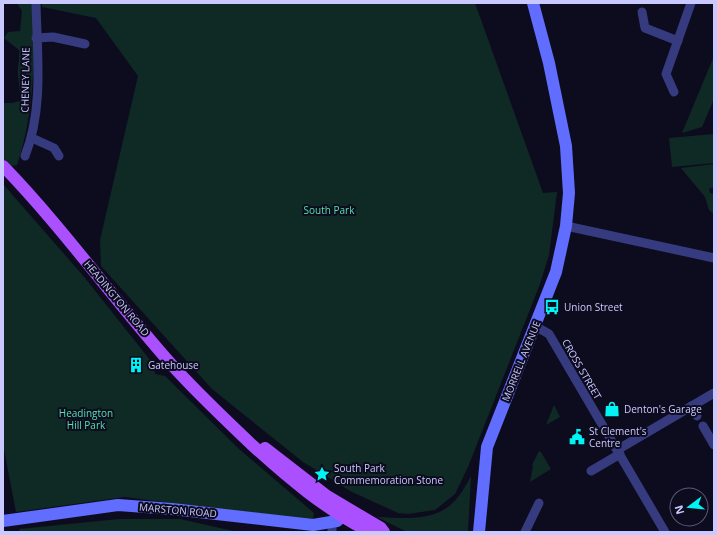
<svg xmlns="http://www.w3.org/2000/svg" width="717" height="535" font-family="'Open Sans',sans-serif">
	<rect width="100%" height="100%" fill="#0d0c1f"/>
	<g fill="#0f2925">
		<path d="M 15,3 L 35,3 C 34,58 35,112 17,165 L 11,166 L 3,158 L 3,103 L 12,103 L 20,101 C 20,91 19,84 18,75 C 17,68 20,59 19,50 L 4,38 L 8,32 L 20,31 L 22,11 L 17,3 Z"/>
		<polygon points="42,3 475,3 543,193 557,192 549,255 540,284 468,467 455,494 435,510 408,514 398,513 352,492 303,462 212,389 101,266 100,240 138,76 96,18 42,7"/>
		<polygon points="714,56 714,99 702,127 682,133"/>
		<polygon points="714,134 714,163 672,167 669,138"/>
		<polygon points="714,164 714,187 709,189 710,193 714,194 714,214 709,210 705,197 681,168"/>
		<polygon points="3,184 85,278 154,365 155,374 165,376 239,449 314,513 313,519 293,519 125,497 16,512 3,444"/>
		<polygon points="554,405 560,417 546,425"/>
		<polygon points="539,451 541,452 551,469 530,482 533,466 532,465"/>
		<path d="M 471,476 L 468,532 L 407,532 L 377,517 C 406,518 438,523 458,497 C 463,491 467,483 471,476 Z"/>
		<polygon points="119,519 180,519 238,532 20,532 19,529"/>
	</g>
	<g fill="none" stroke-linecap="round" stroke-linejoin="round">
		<g stroke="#363b7f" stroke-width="9">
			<polyline points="642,12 645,28 678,41"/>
			<polyline points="36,38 53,37 85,44"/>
			<polyline points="674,92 666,74 691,3"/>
			<polyline points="32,138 54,148 59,156"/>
			<path d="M 25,156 C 44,108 37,54 36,3"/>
			<polyline points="566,226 714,258"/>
			<polyline points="535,326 549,334 665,532"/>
			<polyline points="691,406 697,416"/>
			<polyline points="703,426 714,445"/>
			<polyline points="617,450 714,393"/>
			<polyline points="591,471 620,454"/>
			<polyline points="332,523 332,532"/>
			<polyline points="525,532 539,503"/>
		</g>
		<g stroke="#606dff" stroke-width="12">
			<polyline points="3,521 118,505 172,509 313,525 337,521 349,510"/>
			<polyline points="479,532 487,447 556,272 566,226 569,193 566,146 549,63 533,3"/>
		</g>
		<g stroke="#ab50ff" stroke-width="12">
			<path d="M 3,166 C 64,229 114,300 172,365 C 197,393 224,418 251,444 C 287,477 326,510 370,532"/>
			<polyline points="265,448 327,496 381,528 384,532"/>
		</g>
	</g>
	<defs>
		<symbol id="bus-bare" viewBox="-9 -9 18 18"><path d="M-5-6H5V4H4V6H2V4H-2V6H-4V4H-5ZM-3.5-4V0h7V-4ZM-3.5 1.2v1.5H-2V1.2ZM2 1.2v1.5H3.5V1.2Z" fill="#00f4f3" stroke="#0d0c1f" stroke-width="2.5" paint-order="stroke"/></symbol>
		<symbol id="building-bare" viewBox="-9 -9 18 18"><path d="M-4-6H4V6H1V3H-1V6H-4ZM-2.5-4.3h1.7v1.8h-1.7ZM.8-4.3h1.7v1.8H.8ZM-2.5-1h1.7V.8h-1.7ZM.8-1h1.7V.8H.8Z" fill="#00f4f3" stroke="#0d0c1f" stroke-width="2.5" paint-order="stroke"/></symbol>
		<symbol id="shop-bare" viewBox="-9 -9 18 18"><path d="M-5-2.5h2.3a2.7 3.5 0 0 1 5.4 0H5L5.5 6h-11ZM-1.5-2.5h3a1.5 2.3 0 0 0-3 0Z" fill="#00f4f3" stroke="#0d0c1f" stroke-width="2.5" paint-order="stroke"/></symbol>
		<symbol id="civic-bare" viewBox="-9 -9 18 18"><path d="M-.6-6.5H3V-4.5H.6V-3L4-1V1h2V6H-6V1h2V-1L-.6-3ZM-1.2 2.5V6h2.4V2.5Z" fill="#00f4f3" stroke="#0d0c1f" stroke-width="2.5" paint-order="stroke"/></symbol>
		<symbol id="sight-bare" viewBox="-9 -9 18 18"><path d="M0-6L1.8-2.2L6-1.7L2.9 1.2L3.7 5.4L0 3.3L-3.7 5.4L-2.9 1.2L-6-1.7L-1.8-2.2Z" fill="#00f4f3" stroke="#0d0c1f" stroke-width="2.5" paint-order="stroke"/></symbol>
	</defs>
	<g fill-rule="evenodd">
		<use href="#bus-bare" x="541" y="296" width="22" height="22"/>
		<use href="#building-bare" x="125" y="354" width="22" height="22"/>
		<use href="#shop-bare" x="601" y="398" width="22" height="22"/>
		<use href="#civic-bare" x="566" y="426" width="22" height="22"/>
		<use href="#sight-bare" x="311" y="463" width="22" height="22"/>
	</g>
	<g text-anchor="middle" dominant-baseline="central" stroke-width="4" stroke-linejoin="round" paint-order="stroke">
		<g font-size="10" fill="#cac9ff" stroke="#0d0c1f">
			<text transform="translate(25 80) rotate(-89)">CHENEY LANE</text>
			<text transform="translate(117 298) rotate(50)">HEADINGTON ROAD</text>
			<text transform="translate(521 361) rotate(-68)">MORRELL AVENUE</text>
			<text transform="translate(582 369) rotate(60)">CROSS STREET</text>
			<text transform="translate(178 510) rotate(5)">MARSTON ROAD</text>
		</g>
		<g font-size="10" fill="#54e0ae" stroke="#0d0c1f">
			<text x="329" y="210">South Park</text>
			<text x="86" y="413">Headington<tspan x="86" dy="12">Hill Park</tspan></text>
		</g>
		<g font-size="10" fill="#cac9ff" stroke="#0d0c1f" text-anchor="start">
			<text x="564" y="307">Union Street</text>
			<text x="148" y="365">Gatehouse</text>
			<text x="624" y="409">Denton's Garage</text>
			<text x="589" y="431">St Clement's<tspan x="589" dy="12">Centre</tspan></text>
			<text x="334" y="468">South Park<tspan x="334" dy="12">Commemoration Stone</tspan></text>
		</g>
	</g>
	<rect width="717" height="535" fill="none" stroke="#cac9ff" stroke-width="8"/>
	<g transform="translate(689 507) rotate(254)"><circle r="19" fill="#0d0c1f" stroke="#595879"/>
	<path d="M0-3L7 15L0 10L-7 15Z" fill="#00f4f3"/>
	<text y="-6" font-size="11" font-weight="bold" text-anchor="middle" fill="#cac9ff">N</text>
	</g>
</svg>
